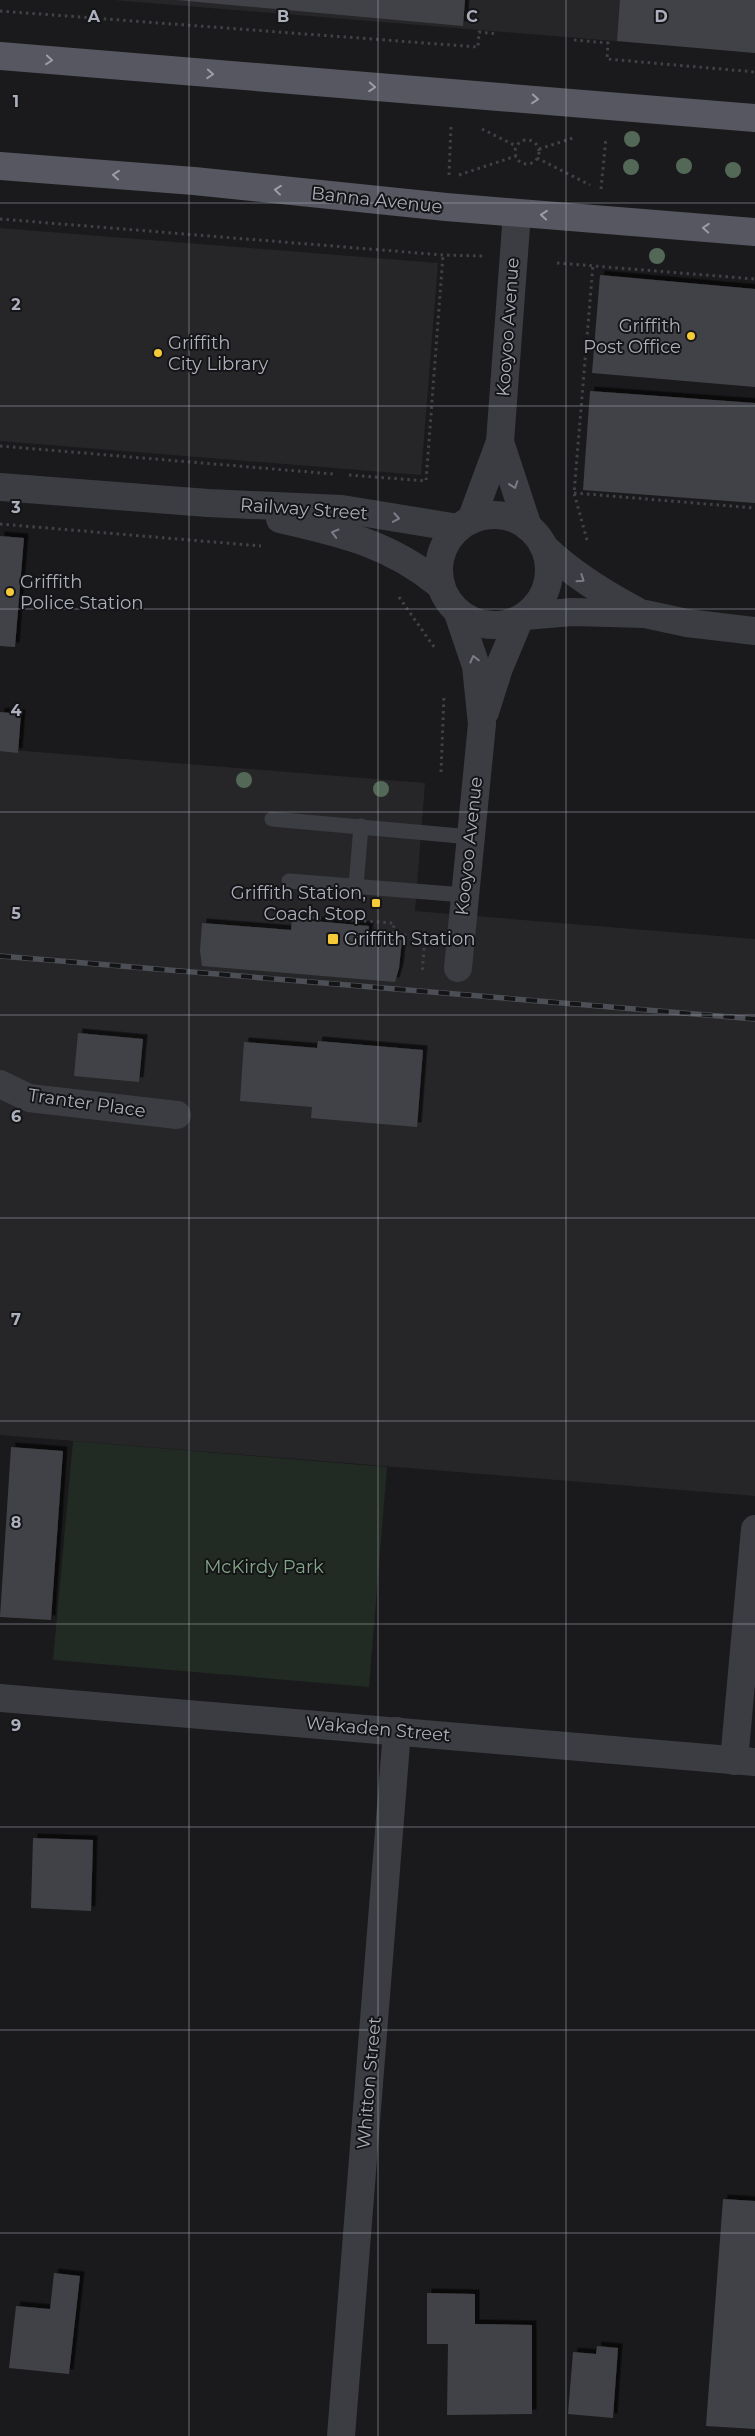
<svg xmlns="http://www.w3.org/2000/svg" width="755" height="2436" font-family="Montserrat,sans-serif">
	<defs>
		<filter id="shadow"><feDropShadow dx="4.5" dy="-4.5" stdDeviation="0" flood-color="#0009"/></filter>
	</defs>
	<rect width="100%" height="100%" fill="#1a1a1c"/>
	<g fill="#262629">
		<polygon points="113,0 755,0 755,53 700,48"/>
		<polygon points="0,228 438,263 421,475 0,441"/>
		<polygon points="0,749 425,783 415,911 755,939 755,1496 0,1435"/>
	</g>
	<polygon fill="#212a23" points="73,1441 387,1467 369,1687 53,1660"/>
	<g fill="#414246" filter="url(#shadow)">
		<polygon points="176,0 465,0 463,26"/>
		<polygon points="620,0 755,0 755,53 617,41"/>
		<polygon points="600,275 755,289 755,387 592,373"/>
		<polygon points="590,391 755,403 755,503 583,490"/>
		<polygon points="0,536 24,538 15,647 0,646"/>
		<polygon points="0,712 21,714 18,753 0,751"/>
		<polygon points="292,919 369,926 368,937 402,940 399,968 395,982 202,966 200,951 202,923 291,930"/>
		<polygon points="78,1033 143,1039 139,1082 74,1076"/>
		<polygon points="318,1041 423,1050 417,1127 311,1118 312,1107 240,1101 244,1042 317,1048"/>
		<polygon points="11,1447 63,1451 51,1620 0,1617"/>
		<polygon points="33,1838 93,1840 91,1911 31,1908"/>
		<polygon points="723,2199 755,2201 755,2429 706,2426"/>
		<polygon points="54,2273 80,2276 69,2374 9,2368 16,2306 50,2309"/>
		<polygon points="427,2293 475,2294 475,2324 532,2325 532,2414 447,2415 448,2344 427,2344"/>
		<polygon points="597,2346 618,2348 613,2418 568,2414 573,2352 596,2354"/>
	</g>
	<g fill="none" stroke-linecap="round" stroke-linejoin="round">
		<g stroke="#404248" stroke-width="3" stroke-dasharray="2.5 4" stroke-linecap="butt">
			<polyline points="0,11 478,47 479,32 498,34"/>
			<polyline points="574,40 608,43 607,59 755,72"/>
			<polyline points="482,129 516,146"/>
			<circle cx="527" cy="152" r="12"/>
			<polyline points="539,149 576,137"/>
			<polyline points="537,158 590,185"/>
			<polyline points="449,175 451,126"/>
			<polyline points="459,175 516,156"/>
			<polyline points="601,189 606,138"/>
			<polyline points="0,219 443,255 483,256"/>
			<polyline points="557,263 755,279"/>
			<polyline points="0,446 333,474"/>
			<polyline points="349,475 426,481 443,255"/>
			<polyline points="574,493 755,508"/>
			<polyline points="0,524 261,546"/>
			<polyline points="587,540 574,493 593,265"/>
			<polyline points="399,597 434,647"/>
			<polyline points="441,772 444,695"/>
			<polyline points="286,916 394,923 393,934 425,937 422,974"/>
		</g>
		<g stroke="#3c3d43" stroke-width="15">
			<polyline points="272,819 471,837"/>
			<polyline points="289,881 464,895"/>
			<polyline points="356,886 361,826"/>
		</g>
		<g stroke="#3c3d43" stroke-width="28">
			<polyline points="500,442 528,527"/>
			<polyline points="0,487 208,503 342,509 458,528"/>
			<circle cx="494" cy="570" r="55"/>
			<path d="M 280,519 C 342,533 390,544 440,585"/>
			<polyline points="471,520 500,442 517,213"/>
			<path d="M 544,547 C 572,574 603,593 637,611"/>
			<polyline points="525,616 572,612 645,614 687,623 755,631"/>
			<polyline points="485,712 499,668 519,620"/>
			<polyline points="458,968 482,724 476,666 458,613"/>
			<polyline points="0,1084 29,1098 177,1115"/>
			<polyline points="734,1761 755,1529"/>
			<polyline points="341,2436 397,1731"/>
		</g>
		<polyline stroke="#3c3d43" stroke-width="28" points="0,1698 755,1762"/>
		<g stroke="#565760" stroke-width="28">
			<polyline points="0,56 755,118"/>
			<polyline points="0,166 194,181 446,207 755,232"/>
		</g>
		<defs>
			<polyline id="rail" points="0,956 755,1019"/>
		</defs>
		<use href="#rail" stroke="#4d4f56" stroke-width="5.5"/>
		<use href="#rail" stroke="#151517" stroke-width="4" stroke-dasharray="11" stroke-linecap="butt"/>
	</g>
	<g fill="#546858">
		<circle cx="632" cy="139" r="8"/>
		<circle cx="684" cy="166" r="8"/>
		<circle cx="631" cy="167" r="8"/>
		<circle cx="733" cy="170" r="8"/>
		<circle cx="657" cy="256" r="8"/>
		<circle cx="244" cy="780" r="8"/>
		<circle cx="381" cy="789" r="8"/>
	</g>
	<defs><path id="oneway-chevron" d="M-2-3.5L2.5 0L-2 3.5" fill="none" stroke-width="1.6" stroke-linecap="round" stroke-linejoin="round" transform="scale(1.25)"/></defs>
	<g stroke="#9b9daa">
		<use href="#oneway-chevron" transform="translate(49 60) rotate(5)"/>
		<use href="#oneway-chevron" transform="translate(210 74) rotate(4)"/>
		<use href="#oneway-chevron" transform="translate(372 87) rotate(4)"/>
		<use href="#oneway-chevron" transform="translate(535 99) rotate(5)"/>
		<use href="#oneway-chevron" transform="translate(116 175) rotate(-175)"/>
		<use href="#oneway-chevron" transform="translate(278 190) rotate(-174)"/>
		<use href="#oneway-chevron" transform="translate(544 215) rotate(-175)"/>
		<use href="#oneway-chevron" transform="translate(706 228) rotate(-176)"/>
	</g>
	<g stroke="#7a7c86">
		<use href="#oneway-chevron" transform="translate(514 485) rotate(71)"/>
		<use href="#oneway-chevron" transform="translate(396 518) rotate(10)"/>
		<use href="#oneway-chevron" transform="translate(335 533) rotate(-164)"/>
		<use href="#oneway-chevron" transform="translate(581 579) rotate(34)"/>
		<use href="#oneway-chevron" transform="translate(474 659) rotate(-104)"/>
	</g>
	<path fill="none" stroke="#acafbc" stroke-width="1" stroke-opacity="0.55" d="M 189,0 L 189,2436M 378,0 L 378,2436M 566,0 L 566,2436M 0,203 L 755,203M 0,406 L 755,406M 0,609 L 755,609M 0,812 L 755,812M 0,1015 L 755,1015M 0,1218 L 755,1218M 0,1421 L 755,1421M 0,1624 L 755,1624M 0,1827 L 755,1827M 0,2030 L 755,2030M 0,2233 L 755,2233"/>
	<g fill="#f5ca39" stroke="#151517" stroke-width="2">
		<circle cx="691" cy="336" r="5"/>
		<circle cx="158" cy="353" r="5"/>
		<circle cx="10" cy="592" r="5"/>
		<rect x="371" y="898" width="10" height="10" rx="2.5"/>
		<rect x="327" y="933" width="12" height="12" rx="2.5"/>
	</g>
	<g text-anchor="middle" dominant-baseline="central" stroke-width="4" stroke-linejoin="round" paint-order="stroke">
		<g font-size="18" fill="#acafbc" stroke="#151517">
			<text transform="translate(377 200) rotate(6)">Banna Avenue</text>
			<text transform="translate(508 327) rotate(-86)">Kooyoo Avenue</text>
			<text transform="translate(304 509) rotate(4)">Railway Street</text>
			<text transform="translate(469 846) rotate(-84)">Kooyoo Avenue</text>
			<text transform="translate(87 1103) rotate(8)">Tranter Place</text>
			<text transform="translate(378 1729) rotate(5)">Wakaden Street</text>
			<text transform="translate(369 2083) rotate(-85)">Whitton Street</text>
		</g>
		<g font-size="18" fill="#acafbc" stroke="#151517" text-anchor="start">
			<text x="681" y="326" text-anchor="end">Griffith<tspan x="681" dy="21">Post Office</tspan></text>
			<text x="168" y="343">Griffith<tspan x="168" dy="21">City Library</tspan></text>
			<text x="20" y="582">Griffith<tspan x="20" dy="21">Police Station</tspan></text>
			<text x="366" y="893" text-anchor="end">Griffith Station,<tspan x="366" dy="21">Coach Stop</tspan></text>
			<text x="344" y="939">Griffith Station</text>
		</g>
		<g font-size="18" fill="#83a789" stroke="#151517">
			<text x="264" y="1567">McKirdy Park</text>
		</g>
	</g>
	<g font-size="16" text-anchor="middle" font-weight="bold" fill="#acafbc" stroke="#151517" stroke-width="4" stroke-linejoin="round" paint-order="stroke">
		<text x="94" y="22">A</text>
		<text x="283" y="22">B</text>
		<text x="472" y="22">C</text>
		<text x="661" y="22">D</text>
		<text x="16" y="107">1</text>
		<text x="16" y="310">2</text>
		<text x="16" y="513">3</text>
		<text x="16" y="716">4</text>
		<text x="16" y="919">5</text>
		<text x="16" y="1122">6</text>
		<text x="16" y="1325">7</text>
		<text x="16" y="1528">8</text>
		<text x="16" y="1731">9</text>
	</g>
</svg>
